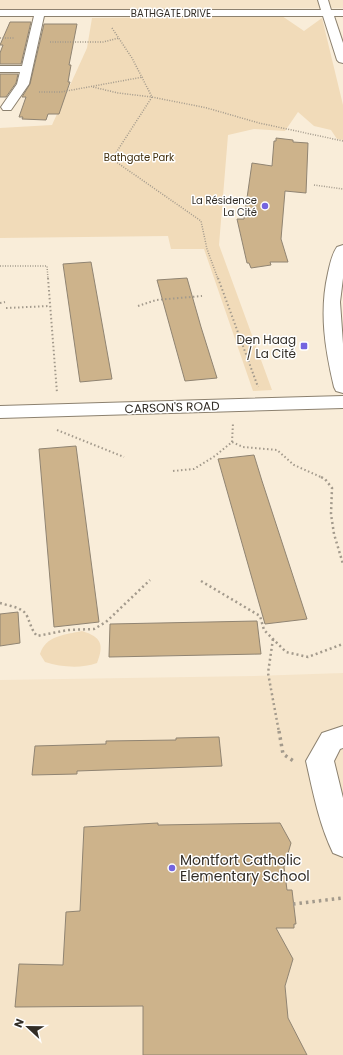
<svg xmlns="http://www.w3.org/2000/svg" width="343" height="1055" font-family="Poppins,sans-serif">
	<rect width="100%" height="100%" fill="#f9edd9"/>
	<g fill="#f5e4c9">
		<polygon points="0,0 343,0 343,8 0,10"/>
		<polygon points="343,673 343,1055 0,1055 0,680 254,676"/>
	</g>
	<g fill="#f1dbb9">
		<polygon points="282,16 304,31 322,18 343,105 343,140 337,139 331,130 314,126 298,112 285,131 254,129 228,135 219,245 272,390 253,391 204,249 171,249 168,236 0,238 0,128 52,125 87,48 92,18"/>
		<path d="M 82,631 C 102,637 104,645 97,663 C 80,669 61,667 45,662 L 40,654 C 46,635 65,635 82,631 Z"/>
	</g>
	<g fill="#cdb38b" stroke="#908472">
		<polygon points="10,22 31,22 21,64 0,64 0,53 3,45 0,45"/>
		<polygon points="44,24 77,24 69,65 71,65 68,82 70,82 59,114 48,114 46,120 22,119 23,117 19,117 26,97 22,97 30,84"/>
		<polygon points="0,74 18,74 16,83 6,97 0,97"/>
		<polygon points="276,138 293,140 293,142 308,143 306,193 285,191 281,239 288,262 270,262 271,265 251,268 249,263 247,263 237,219 244,219 252,163 272,166 274,141 276,141"/>
		<polygon points="91,262 112,379 80,382 63,264"/>
		<polygon points="187,278 201,327 217,378 185,381 157,280"/>
		<polygon points="76,446 99,622 54,627 39,449"/>
		<polygon points="254,455 262,481 307,619 265,624 218,459"/>
		<polygon points="18,612 20,643 0,646 0,614"/>
		<polygon points="257,621 261,654 109,657 110,624"/>
		<polygon points="219,737 222,766 77,771 77,774 32,775 35,746 106,744 106,741 176,740 176,738"/>
		<polygon points="158,823 158,825 280,823 291,843 284,867 287,890 292,890 296,924 294,924 294,928 276,928 293,959 285,986 288,1018 307,1055 143,1055 143,1006 15,1007 19,964 63,965 66,912 80,911 84,827"/>
	</g>
	<g fill="none" stroke-linecap="round" stroke-linejoin="round">
		<defs>
			<g id="minor">
				<polygon points="318,0 328,0 331,10 343,10 343,16 334,16 343,43 343,63 339,62 337,60 323,16 44,16 29,84 11,110 3,110 1,107 17,84 20,72 0,72 0,66 22,66 34,16 0,16 0,10 321,10"/>
				<path d="M 343,245 L 343,278 L 340,302 L 343,344 L 343,393 L 336,391 L 334,387 C 325,349 319,312 328,273 C 330,264 332,254 337,247 Z"/>
				<polygon points="343,396 343,408 0,418 0,406"/>
				<path d="M 343,726 L 343,748 L 340,749 L 334,761 L 343,798 L 343,857 L 333,853 C 319,824 313,792 306,761 L 322,733 Z"/>
			</g>
		</defs>
		<use href="#minor" stroke="#8c816f" stroke-width="2"/>
		<g stroke="#a39a8c" stroke-width="1.5" stroke-dasharray="1 1.5" stroke-linecap="butt">
			<polyline points="112,28 132,58 152,97 112,159 201,221 207,249 218,279"/>
			<polyline points="0,38 15,38"/>
			<polyline points="50,42 103,42 119,38"/>
			<polyline points="93,87 118,93 152,97 207,108 259,123 343,141"/>
			<polyline points="39,92 61,92 143,77"/>
			<polyline points="314,185 343,189"/>
			<polyline points="0,266 47,266 48,279"/>
		</g>
		<g stroke="#a39a8c" stroke-width="2" stroke-dasharray="1.5 2.5" stroke-linecap="butt">
			<polyline points="48,278 57,393"/>
			<polyline points="218,278 258,387"/>
			<polyline points="0,303 5,302"/>
			<polyline points="138,306 156,300 202,296"/>
			<polyline points="6,308 50,306"/>
			<polyline points="57,430 124,457"/>
			<polyline points="232,442 233,423"/>
			<polyline points="173,471 194,469 215,456 232,442 243,447 277,450 294,465 323,478"/>
		</g>
		<g stroke="#a39a8c" stroke-width="2.5" stroke-dasharray="2 3" stroke-linecap="butt">
			<polyline points="321,477 325,479 332,488 331,514 334,534 343,564"/>
			<polyline points="201,581 260,616 264,630 286,652 308,657 343,644"/>
			<path d="M 0,603 C 9,606 23,607 27,616 C 31,625 31,629 37,636 L 68,630 L 94,629 L 106,622 L 150,580"/>
			<polyline points="273,639 268,673 279,732"/>
		</g>
		<g stroke="#a39a8c" stroke-width="3.5" stroke-dasharray="2.5 4" stroke-linecap="butt">
			<polyline points="279,731 283,754 295,762"/>
			<polyline points="293,904 343,898"/>
		</g>
		<use href="#minor" fill="#fff" fill-rule="evenodd"/>
	</g>
	<g fill="#7465e0" stroke="#fff" stroke-width="1.5">
		<circle cx="265" cy="206" r="4"/>
		<rect x="300" y="342" width="8" height="8" rx="2"/>
		<circle cx="172" cy="868" r="4"/>
	</g>
	<g text-anchor="middle" dominant-baseline="central" stroke-width="3" stroke-linejoin="round" paint-order="stroke">
		<g font-size="10" fill="#322d26" stroke="#fff">
			<text x="171" y="13">BATHGATE DRIVE</text>
		</g>
		<g font-size="10" fill="#402e0c" stroke="#fff">
			<text x="139" y="157">Bathgate Park</text>
		</g>
		<g font-size="10" fill="#322d26" stroke="#fff" text-anchor="end">
			<text x="257" y="200">La Résidence<tspan x="257" dy="12">La Cité</tspan></text>
		</g>
		<g font-size="12" fill="#322d26" stroke="#fff" text-anchor="end">
			<text x="296" y="339">Den Haag<tspan x="296" dy="14">/ La Cité</tspan></text>
		</g>
		<g font-size="12" fill="#322d26" stroke="#fff">
			<text transform="translate(172 407) rotate(-2)">CARSON'S ROAD</text>
		</g>
		<g font-size="14" fill="#322d26" stroke="#fff" text-anchor="start">
			<text x="180" y="860">Montfort Catholic<tspan x="180" dy="16">Elementary School</tspan></text>
		</g>
	</g>
	<g transform="translate(28 1027) rotate(292)" stroke="#ffffff" stroke-width="3" paint-order="stroke">
	<path d="M0-3L7 15L0 10L-7 15Z" fill="#322d26"/>
	<text y="-6" font-size="11" font-weight="bold" text-anchor="middle" fill="#322d26">N</text>
	</g>
</svg>
